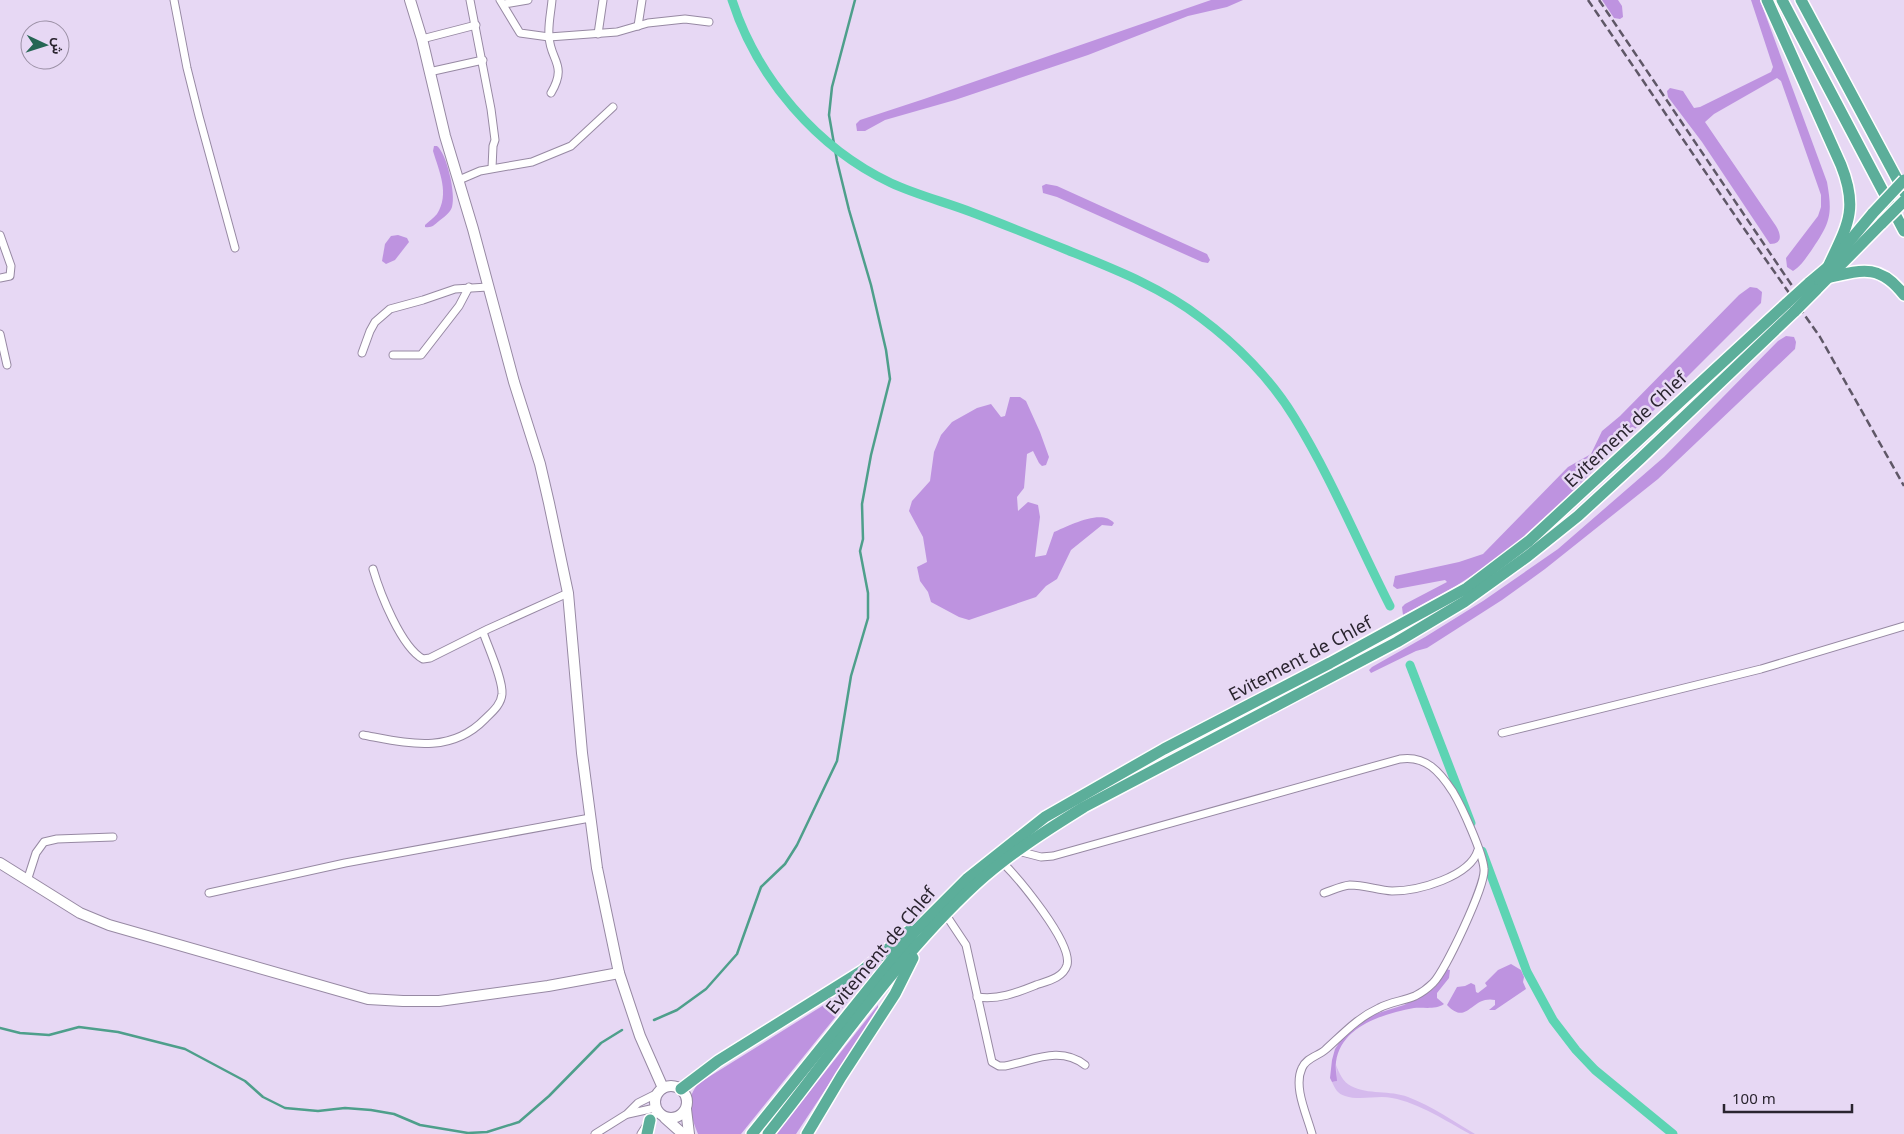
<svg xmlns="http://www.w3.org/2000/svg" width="1904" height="1134" font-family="'Noto Sans',Vazirmatn,sans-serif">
	<rect width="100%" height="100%" fill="#e7d8f4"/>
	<path fill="#d5baed" d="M 1336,1065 C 1339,1073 1343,1082 1351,1086 C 1368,1095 1390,1090 1408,1097 C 1432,1106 1453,1121 1475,1134 L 1470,1134 C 1446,1121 1419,1103 1392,1098 C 1377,1095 1360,1101 1345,1096 C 1338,1094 1335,1089 1332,1082 L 1337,1081 Z"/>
	<g fill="#be93e0">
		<polygon points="1211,0 1243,0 1227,7 1188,16 1088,55 955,100 885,120 865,131 857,131 856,124 860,120 924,99"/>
		<polygon points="1602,0 1618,0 1622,6 1623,17 1620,19 1614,18"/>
		<path d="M 1751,0 L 1760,0 L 1827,182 C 1833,216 1830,223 1811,251 C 1805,259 1801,266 1793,271 L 1787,267 L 1786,258 L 1818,216 L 1821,207 L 1821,195 L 1781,81 L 1777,78 L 1714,114 L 1705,122 L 1776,226 C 1781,234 1783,244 1770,244 L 1702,142 L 1668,97 L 1667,91 L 1670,88 L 1683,91 L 1694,108 L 1700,107 L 1771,72 L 1773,67 Z"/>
		<path d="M 434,146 L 437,146 C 447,154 456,194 452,207 C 450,213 444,217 439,221 C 434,225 432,228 425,227 L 425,225 C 429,221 434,218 437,214 C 450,194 439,171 433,151 Z"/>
		<polygon points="1046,184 1057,186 1207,254 1210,260 1208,263 1202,262 1057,197 1043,193 1042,186"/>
		<polygon points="398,235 407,238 409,242 395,260 386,264 382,261 385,244 391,236"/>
		<polygon points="1750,287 1757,288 1762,292 1761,303 1538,526 1500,557 1456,586 1403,615 1402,607 1405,604 1447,582 1445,580 1397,589 1393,586 1395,576 1459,562 1483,554 1568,467 1591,454 1602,431 1620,416 1739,295"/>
		<polygon points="1786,336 1794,337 1796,342 1795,349 1658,479 1545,569 1502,600 1427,648 1416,651 1371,673 1369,670 1372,667 1425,637 1483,601 1558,549 1664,457 1778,341"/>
		<path d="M 1010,397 L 1020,397 L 1026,401 L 1040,432 L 1049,457 L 1046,465 L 1042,466 L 1039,463 L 1033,451 L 1027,454 L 1024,488 L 1017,497 L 1018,511 L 1028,502 L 1038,505 L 1040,517 L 1035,557 L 1046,555 L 1054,532 C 1068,526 1102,508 1114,523 L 1112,526 L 1102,525 L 1071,550 L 1057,579 L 1046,586 L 1036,597 L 969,620 L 959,617 L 931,602 L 928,592 L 920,581 L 917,567 L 927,562 L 923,537 L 909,511 L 912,501 L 930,481 L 934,452 L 941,435 L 952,422 L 977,408 L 991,404 L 1001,417 L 1005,416 Z"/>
		<path d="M 1511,964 L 1521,970 L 1524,977 L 1523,982 L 1526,989 L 1495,1010 L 1489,1010 L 1495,1005 L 1495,1000 C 1471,995 1468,1027 1447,1005 L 1457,987 L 1465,986 L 1471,983 L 1475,985 L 1476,992 L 1478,993 L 1487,986 L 1485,983 L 1498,970 Z"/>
		<path d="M 1446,969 L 1450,970 L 1449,978 L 1437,993 L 1437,998 L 1444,1004 C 1435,1010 1424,1007 1414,1008 C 1383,1014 1341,1026 1336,1062 C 1335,1070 1337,1075 1337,1081 L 1332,1082 L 1330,1078 L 1332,1060 L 1335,1049 L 1341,1040 L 1372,1015 L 1404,1005 L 1433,989 L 1438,984 Z"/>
		<path d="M 869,972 L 871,973 L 741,1134 L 698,1134 C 691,1116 684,1099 699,1083 L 835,998 Z"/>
		<polygon points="878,1005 878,1010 796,1134 776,1134"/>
	</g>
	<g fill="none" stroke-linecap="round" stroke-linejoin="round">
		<g stroke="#4e9f8b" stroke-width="2.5">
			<polyline points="654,1020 677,1010 706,989 737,954 761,887 785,864 797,845 837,761 851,676 868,618 868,593 860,551 863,539 862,504 871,455 890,379 886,350 871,285 849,210 837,161 829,115 832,87 855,0"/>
			<polyline points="0,1028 20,1033 49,1035 79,1027 118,1032 185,1049 245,1081 263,1097 285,1108 318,1111 345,1108 371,1110 394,1114 420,1125 468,1133 487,1132 519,1122 549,1096 601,1043 622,1030"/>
		</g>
		<g stroke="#5dd4b3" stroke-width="9">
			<path d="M 732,0 C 757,78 817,148 891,183 C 917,195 945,202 971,212 C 1003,224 1035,237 1067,250 C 1114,269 1161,287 1201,318 C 1236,344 1271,379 1294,417 C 1331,477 1358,543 1390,606"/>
			<polyline points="1410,665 1471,823"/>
			<polyline points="1482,851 1527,972 1553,1020 1576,1050 1595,1070 1673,1134"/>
		</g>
		<defs>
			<g id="minor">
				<polyline points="174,0 187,68 199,116 235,248"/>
				<polyline points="470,0 491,109 495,140 493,146 492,168"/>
				<polyline points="500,0 520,33 549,37 617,32 648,23 685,19 709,22"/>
				<polyline points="504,4 528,0"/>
				<polyline points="638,26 642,0"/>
				<polyline points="598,34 603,0"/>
				<polyline points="422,39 476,25"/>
				<polyline points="429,72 483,60"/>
				<path d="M 551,93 C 568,64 550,61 549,36 C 548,24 551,12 552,0"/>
				<polyline points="459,180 480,171 532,162 571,146 613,107"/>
				<polyline points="0,235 11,266 10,276 0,278"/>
				<polyline points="0,334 7,365"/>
				<polyline points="362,353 370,331 375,322 390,309 423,300 455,289 488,287"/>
				<polyline points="393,355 421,355 459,306 469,287"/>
				<path d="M 373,569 C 380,593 401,647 423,659 L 430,658 L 488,629 L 568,593"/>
				<polyline points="1502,733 1761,669 1904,626"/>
				<path d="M 363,735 C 407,743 450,755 485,719 C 492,712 501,705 502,694 C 503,679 488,647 483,632"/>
				<path d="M 1018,851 L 1041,857 L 1053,856 L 1400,759 C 1426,755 1440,772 1453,792 C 1462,807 1483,853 1484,869 C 1486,885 1445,971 1433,983 C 1428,988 1421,993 1415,996 C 1403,1001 1390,1002 1379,1008 C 1357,1018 1343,1034 1325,1050 C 1318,1056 1306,1058 1302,1068 C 1293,1087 1307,1115 1312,1134"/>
				<polyline points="27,881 36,853 44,842 57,839 113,837"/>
				<polyline points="209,893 345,863 590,818"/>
				<path d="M 1324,893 C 1333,890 1341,886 1350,885 C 1364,885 1378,890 1392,891 C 1418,891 1470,877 1478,850"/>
				<path d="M 946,915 L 966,945 L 992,1062 L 999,1066 L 1005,1066 C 1032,1061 1060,1045 1085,1065"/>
				<path d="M 977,997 C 999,1000 1016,993 1036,985 C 1048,981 1063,978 1067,965 C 1073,943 1018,878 1003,863"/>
				<polyline points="628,1114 655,1108"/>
				<polyline points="595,1134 627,1114 638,1103 656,1094"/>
				<polyline points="641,1134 650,1120 657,1112"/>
			</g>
			<g id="secondary">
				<polyline points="410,0 422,39 445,136 473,229 514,382 540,464 549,503 568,593 582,753 597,868 619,973 640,1036 663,1088"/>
				<polyline points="0,863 80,913 109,925 368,999 403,1001 439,1001 548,986 619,973"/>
				<circle cx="671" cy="1102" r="16"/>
				<polyline points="686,1109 689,1134"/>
				<polyline points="665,1118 683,1134"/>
			</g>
			<g id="trunk">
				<path d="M 1767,0 L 1841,165 C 1859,210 1847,226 1828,267"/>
				<polyline points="1782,0 1904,231"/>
				<polyline points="1801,0 1904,192"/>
				<path d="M 1831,277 C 1864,269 1881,265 1904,295"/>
				<polyline points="1809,283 1828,267 1873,213"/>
				<polyline points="1816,290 1882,223"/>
				<polyline points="681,1089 718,1061 862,971 909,931"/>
				<polyline points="647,1134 650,1120"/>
				<polyline points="752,1134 916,930 968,878 1045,817 1164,749 1330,663 1467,588 1529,541 1787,303"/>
				<path d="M 768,1134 C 835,1050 897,957 976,884 C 1009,854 1047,830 1084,807 L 1397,642 L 1464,602 L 1528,556 L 1578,516 L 1640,459 L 1795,311"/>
				<polyline points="807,1134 841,1077 895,994 913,958"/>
			</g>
		</defs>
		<use href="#minor" stroke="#9789a3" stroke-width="9"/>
		<use href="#secondary" stroke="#9789a3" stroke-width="12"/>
		<use href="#trunk" stroke="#fff" stroke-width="14"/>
		<use href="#minor" stroke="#fff" stroke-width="7"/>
		<use href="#secondary" stroke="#fff" stroke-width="10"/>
		<use href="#trunk" stroke="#5cae9a" stroke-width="11"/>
		<g stroke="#5f5767" stroke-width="2.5" stroke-dasharray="8 4" stroke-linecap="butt">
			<polyline points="1588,0 1738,220 1820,337 1904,486"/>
			<polyline points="1599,0 1799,296"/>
		</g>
		<defs>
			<g id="trunk-bridge">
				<polyline points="1873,213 1904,180"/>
				<polyline points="1882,223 1904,201"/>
				<polyline points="1787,303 1809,283"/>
				<polyline points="1795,311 1816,290"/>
			</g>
		</defs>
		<use href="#trunk-bridge" stroke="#fff" stroke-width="14" stroke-linecap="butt"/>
		<use href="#trunk-bridge" stroke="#5cae9a" stroke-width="11"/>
	</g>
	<g text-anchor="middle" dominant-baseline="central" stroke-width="5" stroke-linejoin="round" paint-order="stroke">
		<g font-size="18" fill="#2a242f" stroke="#e7d8f4">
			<text transform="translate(1625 429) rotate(-43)">Evitement de Chlef</text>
			<text transform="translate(1300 658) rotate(-28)">Evitement de Chlef</text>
			<text transform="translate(880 950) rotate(-50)">Evitement de Chlef</text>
		</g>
	</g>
	<g transform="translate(45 45) rotate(94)"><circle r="24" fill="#e7d8f4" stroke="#9b90a5"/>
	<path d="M0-4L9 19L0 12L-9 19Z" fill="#256654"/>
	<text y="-8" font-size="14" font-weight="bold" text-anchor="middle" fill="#2a242f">ش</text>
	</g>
	<path d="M1724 1104v8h128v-8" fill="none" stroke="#2a242f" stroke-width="2.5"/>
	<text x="1732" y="1104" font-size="15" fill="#2a242f" stroke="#e7d8f4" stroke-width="4" paint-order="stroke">100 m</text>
</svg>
